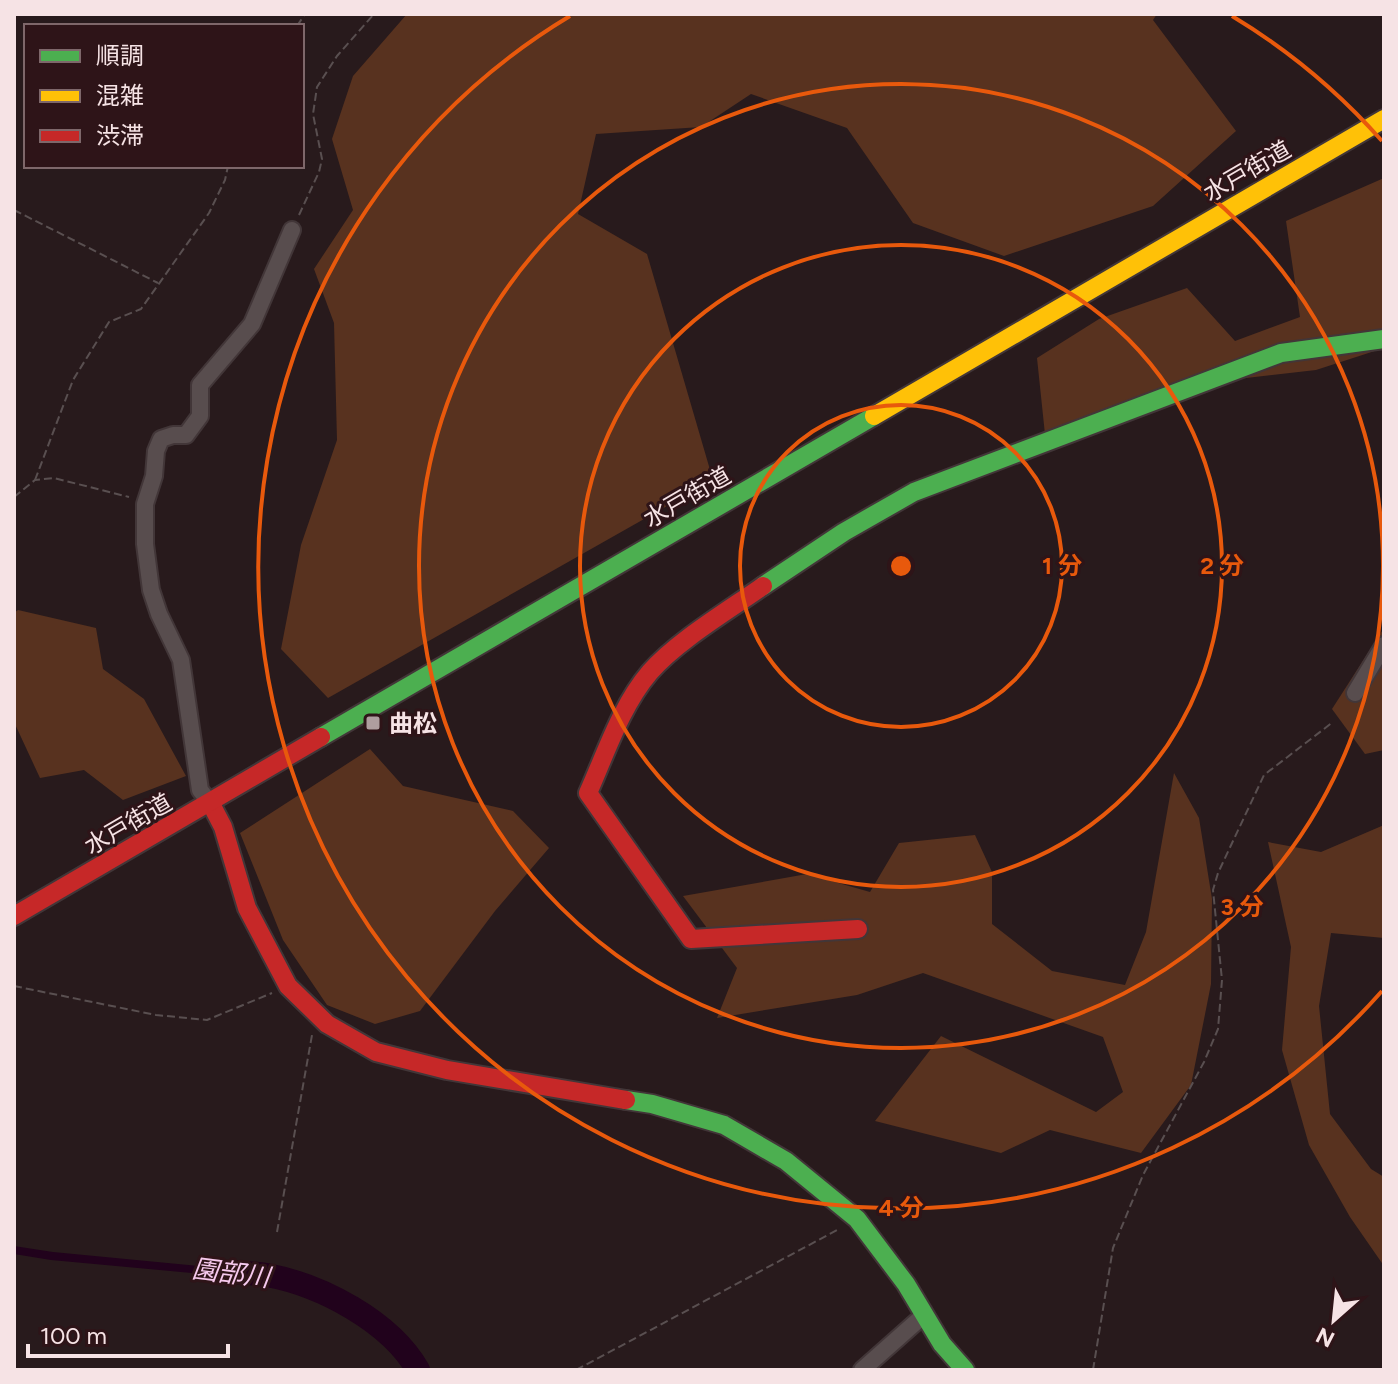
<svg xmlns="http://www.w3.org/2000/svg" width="1398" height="1384" font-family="Figtree,'Noto Sans JP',sans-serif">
	<rect width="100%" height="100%" fill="#281a1c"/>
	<g fill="#58321f">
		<polygon points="407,14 1157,14 1153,20 1236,131 1153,206 1004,256 913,223 847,128 751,94 701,127 596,134 578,214 647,254 713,480 328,698 281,649 301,545 337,440 334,323 314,269 353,210 332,139 353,76"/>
		<polygon points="1384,178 1384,348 1316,370 1177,386 1046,444 1037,358 1099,319 1187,288 1235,341 1300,317 1286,221"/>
		<polygon points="18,610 96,628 103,669 144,699 186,776 123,800 84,770 40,778 14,722 14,613"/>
		<polygon points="1384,628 1384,750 1365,754 1332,709"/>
		<polygon points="370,749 403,786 513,811 549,848 495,911 420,1011 375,1024 327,1005 283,940 240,833"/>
		<polygon points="1174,773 1199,818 1212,899 1211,984 1191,1085 1141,1153 1050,1130 1001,1153 875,1121 941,1036 1096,1112 1123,1092 1103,1037 923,973 857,995 717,1018 737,968 683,896 807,874 870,892 899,843 975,835 992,872 992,924 1052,971 1125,985 1146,932"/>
		<polygon points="1384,825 1384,938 1331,933 1319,1006 1330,1114 1371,1169 1384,1177 1384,1266 1350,1217 1309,1145 1282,1050 1291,947 1268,842 1321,852"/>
	</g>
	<polygon fill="#21021c" points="14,1246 53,1252 260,1272 268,1280 51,1260 14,1254"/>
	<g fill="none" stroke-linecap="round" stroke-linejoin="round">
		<path stroke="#21021c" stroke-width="24" d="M 229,1272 C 241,1273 254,1273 267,1275 C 321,1285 390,1321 418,1370"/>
		<defs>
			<g id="street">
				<polyline points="1355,693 1384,645"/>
				<polyline points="211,804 200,790 181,660 159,614 151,590 145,544 145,504 154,476 156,451 161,439 173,435 186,435 200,416 200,385 252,324 292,230"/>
				<polyline points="862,1370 924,1315"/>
			</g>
			<g id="fast">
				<polyline points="763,586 844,532 914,492 1281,353 1384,339"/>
				<polyline points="321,737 874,416"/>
				<polyline points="626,1100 652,1104 724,1125 786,1161 857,1219 906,1284 942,1344 965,1370"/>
			</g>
			<polyline id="slow" points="874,416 1384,119"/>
			<g id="jam">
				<path d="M 763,586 C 729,610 677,641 650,672 C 621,706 606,753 588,793 L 691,939 L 858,929"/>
				<polyline points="211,804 223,827 247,908 288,986 327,1024 376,1052 447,1070 626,1100"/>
				<polyline points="14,916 321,737"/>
			</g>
		</defs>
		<use href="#street" stroke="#423638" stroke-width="20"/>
		<use href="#fast" stroke="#423638" stroke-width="22"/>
		<use href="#slow" stroke="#423638" stroke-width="22"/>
		<use href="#jam" stroke="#423638" stroke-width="22"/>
		<g stroke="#594f50" stroke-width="2" stroke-dasharray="8 4" stroke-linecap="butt">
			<polyline points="297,26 305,14"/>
			<polyline points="14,210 158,283"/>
			<polyline points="299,215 319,172 322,159 313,114 317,87 337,56 374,14"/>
			<polyline points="35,480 73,380 109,322 141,309 209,213 225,180 228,166"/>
			<polyline points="14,497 35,480 54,478 129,497"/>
			<polyline points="14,986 156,1015 207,1020 272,993"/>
			<polyline points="277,1232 312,1035"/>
			<polyline points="576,1370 839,1229"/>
			<polyline points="1093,1370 1113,1248 1143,1175 1204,1062 1218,1029 1222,980 1213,890 1218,873 1264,775 1333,722"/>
		</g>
		<use href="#street" stroke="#584d4e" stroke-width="16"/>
		<use href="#fast" stroke="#4caf50" stroke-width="18"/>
		<use href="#slow" stroke="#ffc107" stroke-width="18"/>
		<use href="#jam" stroke="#c62828" stroke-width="18"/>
	</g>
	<g fill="none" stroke="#e8590c" stroke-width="4">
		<circle cx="901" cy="566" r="161"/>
		<circle cx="901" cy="566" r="321"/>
		<circle cx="901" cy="566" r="482"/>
		<path d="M1382 991A642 642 0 1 1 570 16M1232 16A642 642 0 0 1 1382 141"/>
	</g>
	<rect fill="#ae9d9f" stroke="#2e1418" stroke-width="3" x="365" y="715" width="16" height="16" rx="4"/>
	<g text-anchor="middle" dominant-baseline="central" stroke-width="6" stroke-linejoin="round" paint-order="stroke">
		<g font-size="24" fill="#f6e3e5" stroke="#2e1418">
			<text transform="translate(1247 171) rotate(-30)">水戸街道</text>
			<text transform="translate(687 497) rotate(-30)">水戸街道</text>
			<text transform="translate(128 824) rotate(-30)">水戸街道</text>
		</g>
		<g font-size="24" font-weight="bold" fill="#f6e3e5" stroke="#2e1418" text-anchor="start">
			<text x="389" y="723">曲松</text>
		</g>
		<g font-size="26" font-style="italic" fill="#f7caee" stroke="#2e1418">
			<text transform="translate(231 1273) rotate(7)">園部川</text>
		</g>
	</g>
	<circle cx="901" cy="566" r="12" fill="#e8590c" stroke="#2e1418" stroke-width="4"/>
	<g font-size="24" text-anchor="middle" font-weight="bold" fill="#e8590c" stroke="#2e1418" stroke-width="6" stroke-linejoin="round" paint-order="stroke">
		<text x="1062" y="574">1 分</text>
		<text x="1222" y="574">2 分</text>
		<text x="1242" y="915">3 分</text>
		<text x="901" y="1216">4 分</text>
	</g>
	<rect width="1398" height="1384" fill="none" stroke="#f6e3e5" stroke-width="32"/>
	<rect x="24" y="24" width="280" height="144" fill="#2e1418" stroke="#7e676a" stroke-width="2"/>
	<rect x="40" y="50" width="40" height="12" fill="#4caf50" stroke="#7e676a" stroke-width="2"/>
	<text x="96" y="64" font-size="24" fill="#f6e3e5">順調</text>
	<rect x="40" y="90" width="40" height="12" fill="#ffc107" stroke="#7e676a" stroke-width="2"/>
	<text x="96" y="104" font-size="24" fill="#f6e3e5">混雑</text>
	<rect x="40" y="130" width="40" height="12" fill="#c62828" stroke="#7e676a" stroke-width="2"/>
	<text x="96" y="144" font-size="24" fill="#f6e3e5">渋滞</text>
	<g transform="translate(1334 1320) rotate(207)" stroke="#2e1418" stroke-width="6" paint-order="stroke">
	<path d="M0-6L14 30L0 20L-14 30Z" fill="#f6e3e5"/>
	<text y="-12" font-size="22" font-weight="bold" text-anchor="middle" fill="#f6e3e5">N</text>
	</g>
	<path d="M28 1344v12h200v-12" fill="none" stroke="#f6e3e5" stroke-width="4"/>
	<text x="40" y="1344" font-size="24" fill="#f6e3e5" stroke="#2e1418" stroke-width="6" paint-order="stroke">100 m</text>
</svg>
